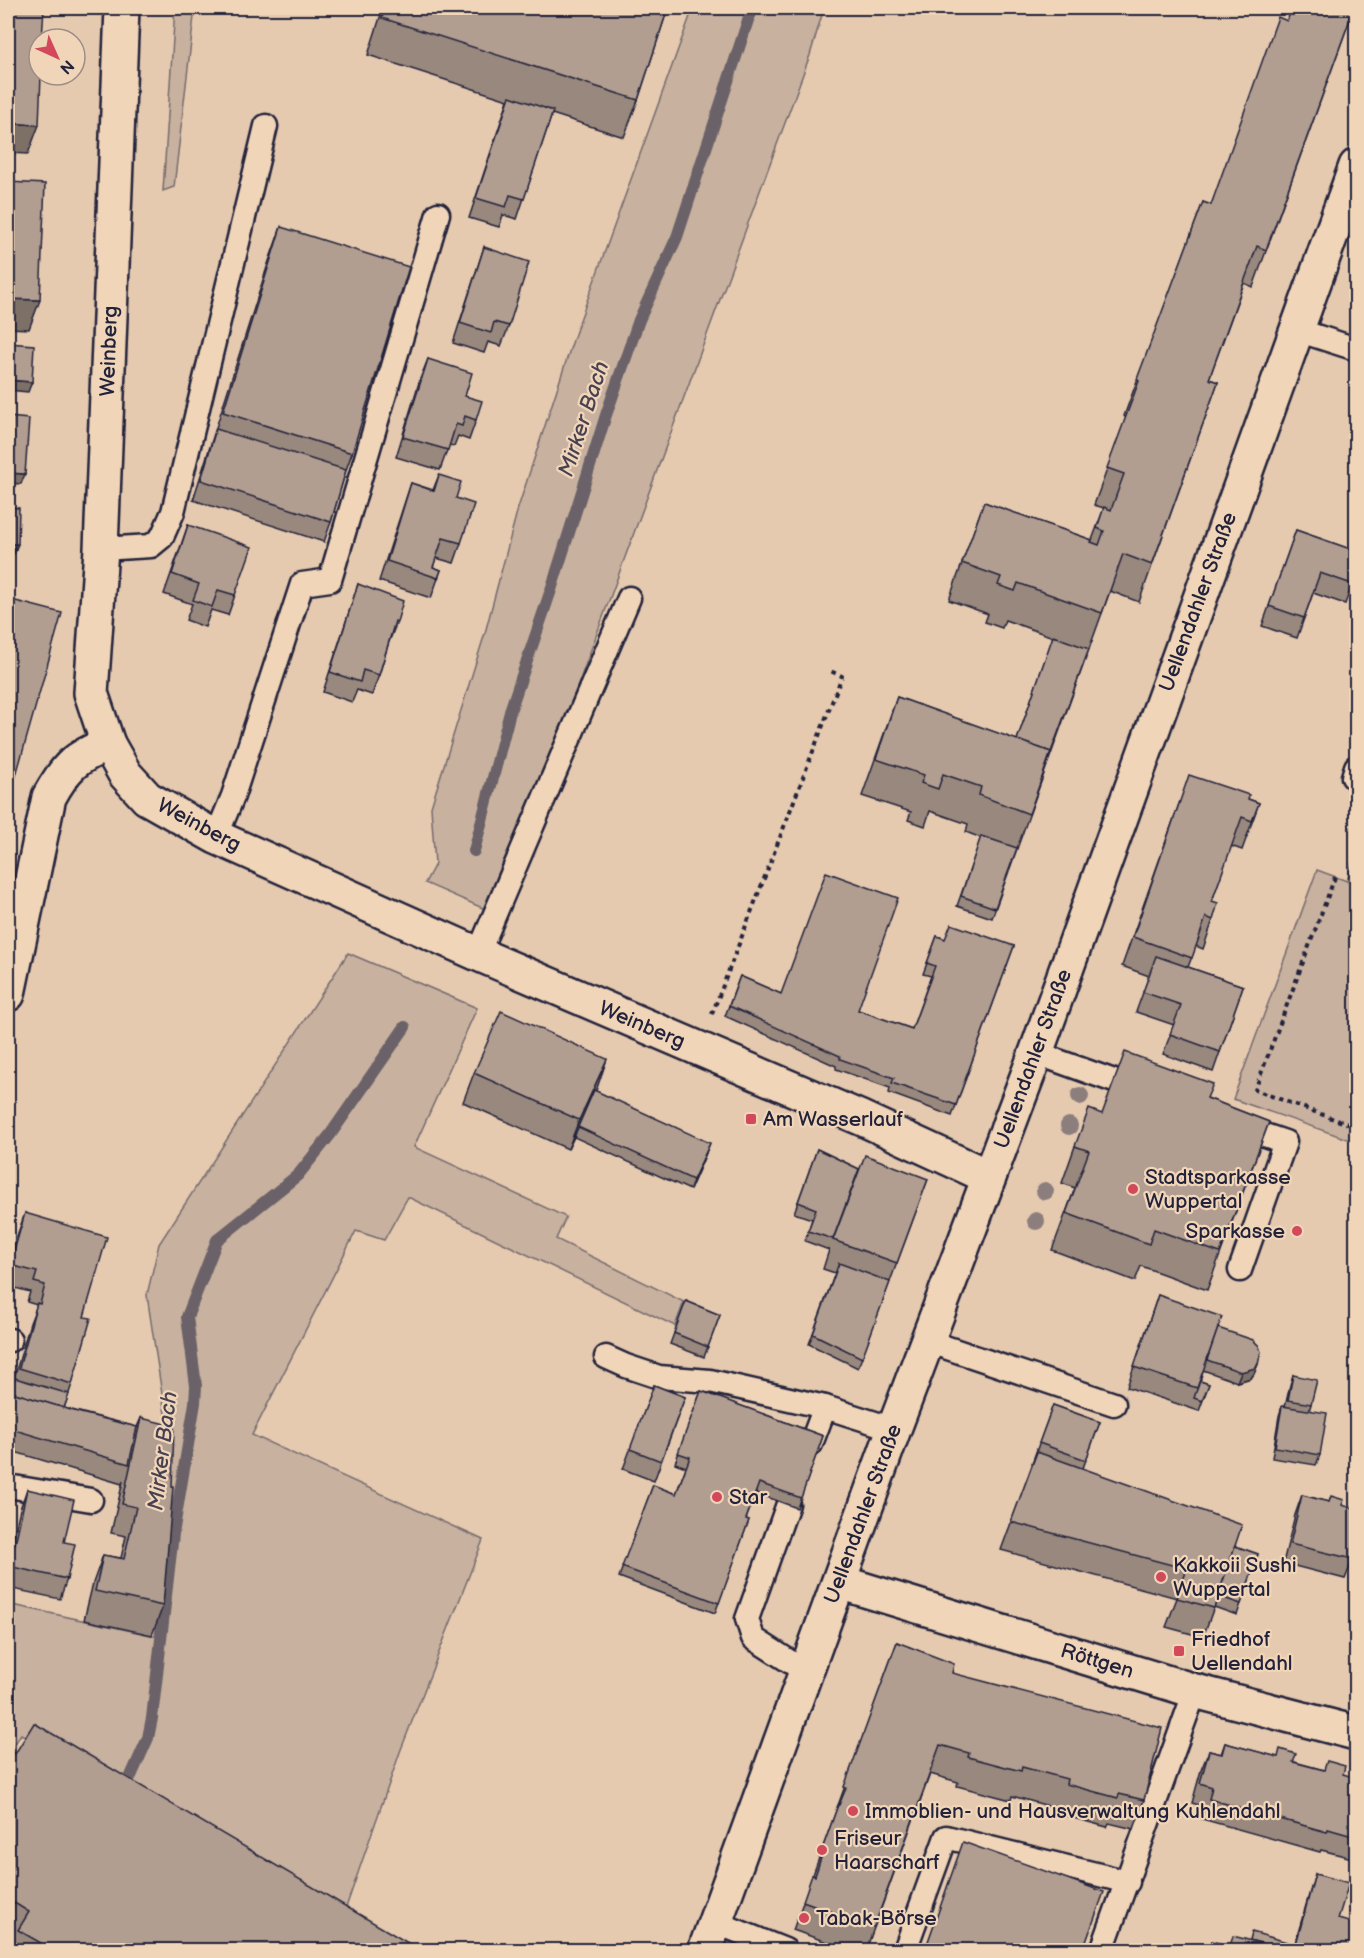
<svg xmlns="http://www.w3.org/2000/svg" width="1364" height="1958" font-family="'Balsamiq Sans',sans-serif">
	<rect width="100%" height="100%" fill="#e5cab0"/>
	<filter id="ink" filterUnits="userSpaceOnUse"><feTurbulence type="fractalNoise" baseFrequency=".0167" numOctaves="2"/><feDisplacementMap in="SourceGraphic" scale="12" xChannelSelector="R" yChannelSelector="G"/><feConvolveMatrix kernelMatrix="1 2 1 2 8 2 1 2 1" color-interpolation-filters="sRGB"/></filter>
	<g filter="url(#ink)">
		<g fill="#c8b19f" stroke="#756a6d" stroke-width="1.5">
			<polygon points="175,8 195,8 174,187 163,191"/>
			<polygon points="693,8 824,8 810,55 494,913 425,883 435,864 431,807 485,633 518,508 575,334"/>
			<polygon points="1354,857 1356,858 1356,1142 1233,1099 1317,870 1347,881"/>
			<polygon points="348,953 477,1008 414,1147 566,1217 556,1239 684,1302 675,1326 408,1197 384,1240 356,1231 252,1435 483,1540 400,1752 342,1919 21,1734 8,1755 8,1604 155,1636 171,1454 147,1295 159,1244"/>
		</g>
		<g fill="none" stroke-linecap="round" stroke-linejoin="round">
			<g stroke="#6b6267" stroke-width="12">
				<polyline points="474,851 511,708 551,590 606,415 639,320 677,237 752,8"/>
				<polyline points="131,1776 148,1738 152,1718 173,1534 195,1403 196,1386 187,1317 217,1240 298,1175 330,1135 405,1027"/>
			</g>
			<defs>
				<g id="lane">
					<polyline points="1297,330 1356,349"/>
					<polyline points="101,549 151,546 162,537 173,512 266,126"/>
					<polyline points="1353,777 1356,767"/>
					<polyline points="216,837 233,796 302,584 330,580 438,214"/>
					<polyline points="478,954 629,598"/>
					<polyline points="1036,1053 1142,1091"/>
					<polyline points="1235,1125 1285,1142 1240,1270"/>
					<polyline points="8,1340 10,1340"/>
					<polyline points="927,1341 1114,1404"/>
					<polyline points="606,1357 626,1366 659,1377 710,1381 825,1407 894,1429"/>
					<polyline points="811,1444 825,1407"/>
					<polyline points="8,1486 91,1500"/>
					<polyline points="788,1504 747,1619 753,1638 806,1672"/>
					<polyline points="715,1922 785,1950"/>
					<polyline points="905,1950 946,1837 1128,1882"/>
					<polyline points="1102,1950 1195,1691"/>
				</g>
				<g id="street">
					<path d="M 8,994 L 49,797 C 66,766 76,757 108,744"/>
					<polyline points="839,1582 1195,1691 1356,1733"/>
				</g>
				<g id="secondary">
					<polyline points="122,8 101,549 91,693 108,744 125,774 147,798 216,837 478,954 861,1118 989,1177"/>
					<polyline points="705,1950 894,1429 1036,1053 1356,166"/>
				</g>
			</defs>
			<use href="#lane" stroke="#22223b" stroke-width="27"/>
			<use href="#street" stroke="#22223b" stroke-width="38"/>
			<use href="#secondary" stroke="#22223b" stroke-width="38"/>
			<g stroke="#22223b" stroke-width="4" stroke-dasharray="4.5 4.5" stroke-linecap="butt">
				<polyline points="1335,877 1255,1090 1356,1127"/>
				<polyline points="712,1014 842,676 828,670"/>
			</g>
			<use href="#lane" stroke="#f1d5b8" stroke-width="22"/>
			<use href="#street" stroke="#f1d5b8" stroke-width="33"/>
			<use href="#secondary" stroke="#f1d5b8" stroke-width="33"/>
		</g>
		<g fill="#8c7e7b">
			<circle cx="1080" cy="1096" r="9"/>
			<circle cx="1069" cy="1126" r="9"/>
			<circle cx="1045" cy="1191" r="9"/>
			<circle cx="1036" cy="1221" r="9"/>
		</g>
		<g fill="#99887d" stroke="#22223b" stroke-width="1.5">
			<polygon points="383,8 668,8 638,100 624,137 552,114 517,219 503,215 499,227 469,218 508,100 368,55"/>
			<polygon points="1354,8 1253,287 1244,283 1209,379 1218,382 1139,602 1110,591 992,918 957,906 981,838 966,832 968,824 930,811 925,826 908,820 911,812 862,796 897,697 1017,740 1053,637 1005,620 1002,628 985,622 988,614 949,600 984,502 1092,540 1104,508 1094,505 1126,418 1124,416 1203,202 1211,205 1287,21"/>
			<polygon points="281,227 352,453 346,470 331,522 324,542 193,500 268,264"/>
			<polygon points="484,247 509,326 501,346 488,342 484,353 453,343"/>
			<polygon points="428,359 465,396 476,420 469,440 458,436 454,446 449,445 440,470 396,457 420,379"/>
			<polygon points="439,475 456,498 461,543 454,563 436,558 433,567 441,570 431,598 379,581 411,483 433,490"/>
			<polygon points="188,525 235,595 228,615 211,610 205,627 186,620 192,604 164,594"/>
			<polygon points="1296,530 1356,551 1356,583 1353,582 1345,604 1313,593 1297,638 1262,626"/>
			<polygon points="358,584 397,622 389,642 379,675 372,695 357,690 352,702 323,692"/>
			<polygon points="8,599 11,793 8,803"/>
			<polygon points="1248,799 1259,803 1242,850 1231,846 1212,901 1213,920 1203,949 1196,946 1188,967 1243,986 1213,1072 1163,1054 1174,1025 1136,1012 1149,976 1122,966 1179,804"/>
			<polygon points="937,936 945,939 1014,946 952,1116 889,1093 890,1088 836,1069 836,1066 725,1016 740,976 781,994 858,1010 912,1029 931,976 923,974"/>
			<polygon points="474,1073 595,1091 706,1153 690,1190 574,1137 576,1133 568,1149 463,1102"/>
			<polygon points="1207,1098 1269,1122 1207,1290 1141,1266 1135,1281 1052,1250 1075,1188 1062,1183 1075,1146 1102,1114"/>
			<polygon points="817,1149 859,1169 928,1179 858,1368 809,1344 835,1273 823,1269 829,1250 805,1241 812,1219 794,1213"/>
			<polygon points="25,1213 84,1317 72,1384 64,1408 137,1427 141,1418 163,1606 152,1635 84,1620 93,1583 103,1555 121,1558 126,1536 111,1533 123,1481 122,1484 8,1450 8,1391 10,1392 30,1323 37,1305 27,1302 30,1292 8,1286 8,1270 18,1233"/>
			<polygon points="1158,1295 1218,1328 1258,1364 1254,1374 1251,1378 1237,1382 1203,1370 1200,1381 1209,1384 1199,1411 1127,1387"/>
			<polygon points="686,1301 720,1315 704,1357 670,1344"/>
			<polygon points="1293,1375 1311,1404 1309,1411 1320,1455 1316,1465 1272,1458 1279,1416 1282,1406 1285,1407 1290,1385"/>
			<polygon points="654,1385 685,1397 654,1481 623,1469"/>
			<polygon points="701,1391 823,1436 797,1508 756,1493 746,1519 749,1520 715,1613 619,1577 653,1485 676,1494 686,1467 675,1463"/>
			<polygon points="1053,1405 1100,1422 1083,1468 1235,1546 1258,1554 1237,1615 1214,1607 1203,1637 1166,1627 1177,1598 1001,1550 1033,1463 1032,1463"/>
			<polygon points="27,1489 64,1542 67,1579 60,1599 8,1588 8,1542 12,1543 20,1509"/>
			<polygon points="1302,1495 1342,1505 1353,1559 1345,1579 1283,1563 1295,1515"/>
			<polygon points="897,1642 952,1673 1144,1800 1134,1829 1109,1823 1107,1827 1055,1813 1056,1808 1012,1796 1011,1800 957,1786 958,1782 930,1774 866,1950 849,1950 793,1930"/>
			<polygon points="1225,1743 1324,1770 1356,1778 1356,1859 1321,1850 1320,1852 1202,1819 1205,1807 1192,1803 1201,1770 1209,1751 1221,1754"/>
			<polygon points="8,1750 15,1754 420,1950 10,1950 14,1938 8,1934"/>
			<polygon points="1315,1874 1338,1919 1356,1950 1293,1950"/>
		</g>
		<g fill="#7d6f66" stroke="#22223b" stroke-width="1.5">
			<polygon points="8,123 39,125 28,154 8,153"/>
			<polygon points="8,299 40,300 29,329 8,328"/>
			<polygon points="8,380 32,382 28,392 8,390"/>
			<polygon points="8,473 25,474 21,484 8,483"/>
			<polygon points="8,544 18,544 14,554 8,554"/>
			<polygon points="607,1059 597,1088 568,1149 579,1120"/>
			<polygon points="710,1143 706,1153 690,1190 693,1180"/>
			<polygon points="1258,1364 1254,1374 1251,1378 1237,1382 1241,1372"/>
		</g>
		<g fill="#b29e91" stroke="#22223b" stroke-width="1.5">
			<polygon points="8,8 44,8 42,39 39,39 39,75 41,75 39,125 8,123"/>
			<polygon points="385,8 668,8 638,100 382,18"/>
			<polygon points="1292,8 1354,8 1266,250 1257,246 1209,379 1218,382 1152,565 1123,554 1102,613 1018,583 1015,591 998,585 1001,577 962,563 984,502 1092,540 1091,542 1099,545 1104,531 1097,528 1104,507 1111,510 1124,474 1107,468 1139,381 1137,379 1203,202 1211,205 1278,17 1287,21"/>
			<polygon points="510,96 553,111 524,199 510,195 506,207 476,198"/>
			<polygon points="8,182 45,184 40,300 8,299"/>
			<polygon points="281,227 409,267 352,453 223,412"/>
			<polygon points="484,247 529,262 509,326 494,322 491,333 460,323"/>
			<polygon points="8,343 34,345 32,382 8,380"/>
			<polygon points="428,359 472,373 465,396 482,401 476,420 465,416 462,426 456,424 448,450 403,437"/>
			<polygon points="8,417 29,419 25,474 8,473"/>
			<polygon points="216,429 346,470 331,522 201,480"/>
			<polygon points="439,475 461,482 456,498 474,504 461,543 443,538 433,567 441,570 438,578 387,561 411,483 434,491"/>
			<polygon points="8,507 19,508 18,544 8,544"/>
			<polygon points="188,525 252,547 235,595 218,590 212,607 193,600 199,584 172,574"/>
			<polygon points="1296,530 1356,551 1356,572 1352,584 1320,573 1304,618 1269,606"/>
			<polygon points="358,584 403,601 397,622 395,621 379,675 363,670 360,682 330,672"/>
			<polygon points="8,599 62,613 11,793 8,792"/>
			<polygon points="1053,636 1089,649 1051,752 1017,740"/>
			<polygon points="897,697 1051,752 1029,814 979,795 981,787 943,774 938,789 921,783 924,775 876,759"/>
			<polygon points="1189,775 1249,795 1248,799 1259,803 1252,821 1242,817 1212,901 1218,903 1213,920 1206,917 1192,958 1133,937"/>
			<polygon points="981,836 1017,848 995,908 961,896"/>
			<polygon points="826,872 898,898 858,1010 912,1029 935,966 927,963 937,936 945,939 951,924 1014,946 956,1105 892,1083 894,1078 840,1059 840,1056 729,1006 740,976 781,994"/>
			<polygon points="1156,956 1243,986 1220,1052 1170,1034 1181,1005 1143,992"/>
			<polygon points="501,1011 607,1059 579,1120 474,1073"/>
			<polygon points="1125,1052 1213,1084 1207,1098 1269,1122 1220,1253 1154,1229 1149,1244 1066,1213 1089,1151 1075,1146 1089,1109 1102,1114"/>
			<polygon points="594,1090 710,1143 693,1180 578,1127"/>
			<polygon points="817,1149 859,1169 833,1239 808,1231 816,1209 798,1202"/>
			<polygon points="865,1155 928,1179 897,1263 833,1240"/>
			<polygon points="25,1213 107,1237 84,1317 91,1318 72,1384 19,1368 37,1303 40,1304 45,1285 34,1282 37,1272 10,1265"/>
			<polygon points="839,1263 890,1282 862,1358 813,1334"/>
			<polygon points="1158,1295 1222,1317 1197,1388 1134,1367"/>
			<polygon points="686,1301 720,1315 708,1347 674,1333"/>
			<polygon points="1218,1328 1253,1340 1259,1346 1261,1352 1258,1364 1255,1368 1241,1372 1207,1360"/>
			<polygon points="1293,1375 1317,1380 1311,1404 1288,1400"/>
			<polygon points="15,1378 69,1394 64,1408 11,1392"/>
			<polygon points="1200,1381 1209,1384 1202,1401 1194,1398"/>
			<polygon points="654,1385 685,1397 661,1461 630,1449"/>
			<polygon points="8,1391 81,1413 137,1427 129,1464 8,1428"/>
			<polygon points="701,1391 823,1436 801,1498 759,1483 746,1519 749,1520 719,1603 622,1567 653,1485 676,1494 690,1457 678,1453"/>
			<polygon points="1053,1405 1100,1422 1086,1460 1039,1443"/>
			<polygon points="1282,1406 1327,1413 1320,1455 1275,1447"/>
			<polygon points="141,1418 174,1426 172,1487 173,1487 163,1606 95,1591 103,1555 124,1559 136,1507 122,1504"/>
			<polygon points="1037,1452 1242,1525 1214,1608 1177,1598 1187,1569 1011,1522"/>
			<polygon points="27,1489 74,1500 64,1542 75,1544 67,1579 8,1566 8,1542 15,1544"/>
			<polygon points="1302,1495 1329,1502 1331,1496 1344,1500 1342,1505 1356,1509 1356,1543 1353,1559 1290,1544"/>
			<polygon points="1235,1546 1258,1554 1241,1604 1218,1596"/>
			<polygon points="897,1642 954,1664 952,1673 1162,1728 1144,1800 1119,1794 1118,1798 1066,1784 1067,1779 1022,1767 1021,1771 968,1757 969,1753 940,1745 874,1927 803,1901 812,1875 815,1876 821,1858 819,1858 838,1805 839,1805 846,1788 844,1787"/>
			<polygon points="34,1723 420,1950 53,1950 18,1930 29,1912 8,1899 8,1750 15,1754"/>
			<polygon points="1225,1743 1278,1757 1280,1749 1296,1754 1293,1762 1324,1770 1327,1761 1345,1766 1343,1774 1356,1778 1356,1837 1328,1829 1327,1832 1209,1799 1212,1787 1200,1783 1209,1751 1222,1754"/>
			<polygon points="963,1842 1104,1892 1083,1950 925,1950"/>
			<polygon points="1315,1874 1349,1883 1338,1919 1356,1924 1356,1950 1319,1950 1296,1944"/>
			<polygon points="1252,1932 1287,1942 1285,1950 1250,1940"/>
			<polygon points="1233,1936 1287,1950 1229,1950"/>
			<polygon points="1211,1941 1230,1946 1228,1950 1208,1950"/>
		</g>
	</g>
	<g fill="#d1495b" stroke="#f1d5b8" stroke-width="2">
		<rect x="745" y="1113" width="12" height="12" rx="3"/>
		<circle cx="1133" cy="1189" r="6"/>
		<circle cx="1297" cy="1231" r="6"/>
		<circle cx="717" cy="1497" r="6"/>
		<circle cx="1161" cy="1577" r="6"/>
		<rect x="1173" y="1645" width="12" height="12" rx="3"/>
		<circle cx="853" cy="1811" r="6"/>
		<circle cx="822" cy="1850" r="6"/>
		<circle cx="804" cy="1918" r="6"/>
	</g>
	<g text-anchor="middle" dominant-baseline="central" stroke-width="4.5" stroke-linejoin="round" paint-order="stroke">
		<g font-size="21" fill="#22223b" stroke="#f1d5b8">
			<text transform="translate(109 351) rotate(-88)">Weinberg</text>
			<text transform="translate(1198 602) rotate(-70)">Uellendahler Straße</text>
			<text transform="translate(199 825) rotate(28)">Weinberg</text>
			<text transform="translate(642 1025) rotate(23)">Weinberg</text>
			<text transform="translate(1033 1059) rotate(-70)">Uellendahler Straße</text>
			<text transform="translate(863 1514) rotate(-70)">Uellendahler Straße</text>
			<text transform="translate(1097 1661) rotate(17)">Röttgen</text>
		</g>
		<g font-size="21" fill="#22223b" stroke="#f1d5b8" text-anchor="start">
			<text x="763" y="1119">Am Wasserlauf</text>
			<text x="1145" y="1177">Stadtsparkasse<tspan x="1145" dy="24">Wuppertal</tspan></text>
			<text x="1285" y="1231" text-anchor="end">Sparkasse</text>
			<text x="729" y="1497">Star</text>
			<text x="1173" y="1565">Kakkoii Sushi<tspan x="1173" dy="24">Wuppertal</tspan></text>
			<text x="1191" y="1639">Friedhof<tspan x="1191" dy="24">Uellendahl</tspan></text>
			<text x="865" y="1811">Immoblien- und Hausverwaltung Kuhlendahl</text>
			<text x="834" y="1838">Friseur<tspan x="834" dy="24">Haarscharf</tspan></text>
			<text x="816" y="1918">Tabak-Börse</text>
		</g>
		<g font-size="22" font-style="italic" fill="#474251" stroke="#f1d5b8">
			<text transform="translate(584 419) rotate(-72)">Mirker Bach</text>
			<text transform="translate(163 1451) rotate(-83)">Mirker Bach</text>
		</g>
	</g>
	<rect width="1364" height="1958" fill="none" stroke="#f1d5b8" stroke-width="30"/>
	<rect x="15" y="15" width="1334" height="1928" fill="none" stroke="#22223b" stroke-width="2" filter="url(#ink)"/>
	<g transform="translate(57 57) rotate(135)"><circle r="28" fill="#f1d5b8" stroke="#9e8d86" stroke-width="1.5"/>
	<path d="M0-4.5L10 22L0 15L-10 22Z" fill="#d1495b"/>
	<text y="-9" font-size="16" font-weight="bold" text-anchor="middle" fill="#22223b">N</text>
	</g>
</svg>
